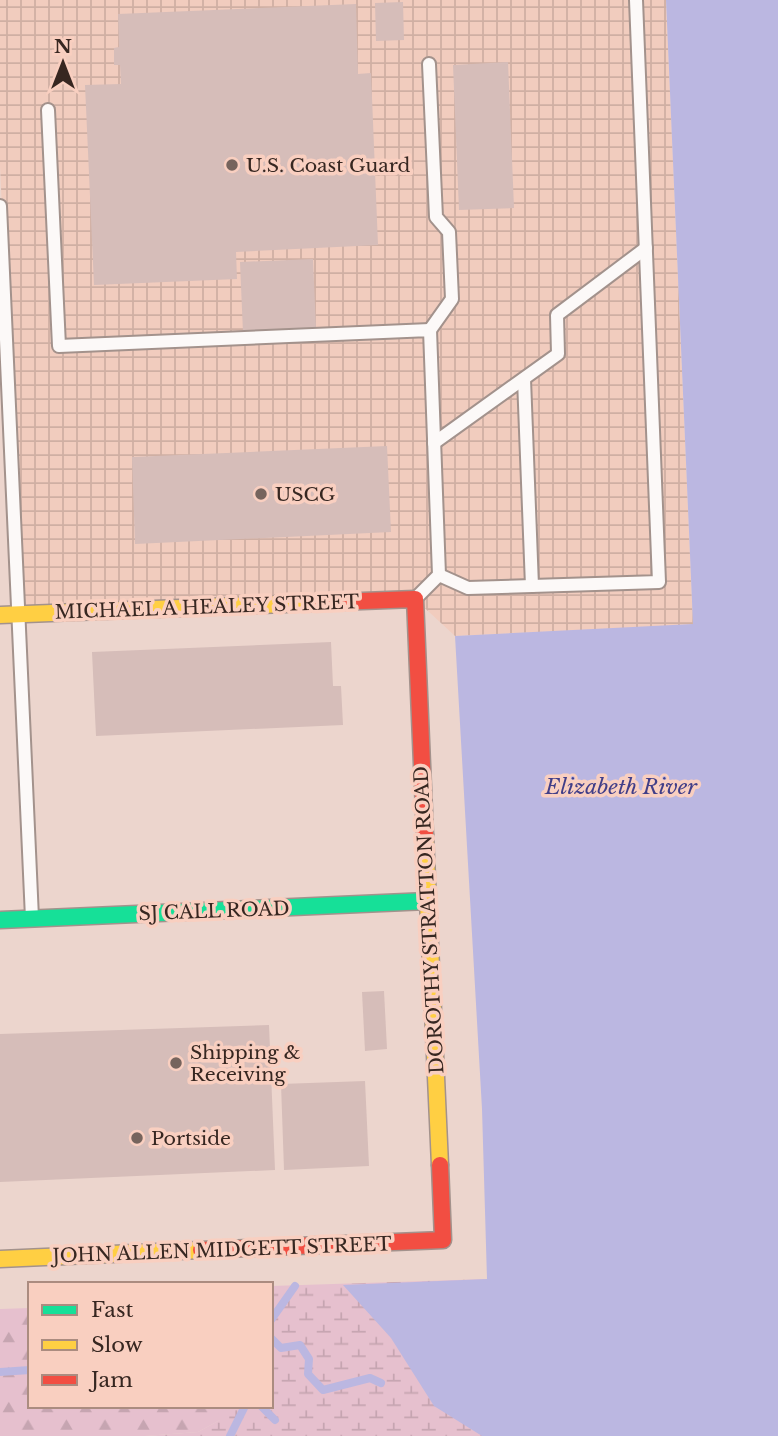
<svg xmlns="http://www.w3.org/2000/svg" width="778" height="1436" font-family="'Libre Baskerville',serif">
	<defs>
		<pattern id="industrial-grid" width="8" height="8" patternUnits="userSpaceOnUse" patternTransform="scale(1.75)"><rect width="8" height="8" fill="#f1ccbe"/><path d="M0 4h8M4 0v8" fill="none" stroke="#cfafa3"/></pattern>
		<pattern id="forest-firs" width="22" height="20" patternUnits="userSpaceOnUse" patternTransform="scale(1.75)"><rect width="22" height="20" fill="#e6c0ce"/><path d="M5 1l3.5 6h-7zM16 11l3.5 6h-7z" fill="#c6a5b1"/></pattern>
		<pattern id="wetland-marsh" width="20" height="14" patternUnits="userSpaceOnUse" patternTransform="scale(1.75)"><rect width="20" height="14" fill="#e6c0ce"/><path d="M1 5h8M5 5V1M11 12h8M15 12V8" fill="none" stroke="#c6a5b1"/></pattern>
	</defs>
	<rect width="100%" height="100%" fill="#ecd5cd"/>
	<polygon fill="url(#industrial-grid)" points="0,0 666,0 693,625 455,636 415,599 20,614 0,165"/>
	<polygon fill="url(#forest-firs)" points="30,1308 30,1406 220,1406 220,1420 198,1432 145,1436 0,1436 0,1309"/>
	<polygon fill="url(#wetland-marsh)" points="487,1279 582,1436 145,1436 198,1432 220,1420 220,1406 271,1406 271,1286"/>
	<polygon fill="#bbb7e1" points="666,0 778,0 778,1436 482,1436 434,1406 391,1338 343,1285 487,1279 482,1109 455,636 693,624"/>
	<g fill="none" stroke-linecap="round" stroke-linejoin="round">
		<g stroke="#bbb7e1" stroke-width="8">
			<polyline points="271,1320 295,1286"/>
			<polyline points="271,1338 281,1348 300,1345 309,1359 308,1374 323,1390 370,1378 381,1383"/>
			<polyline points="0,1372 30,1370"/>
			<polyline points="261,1406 275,1420"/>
			<polyline points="230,1436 245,1406"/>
		</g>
	</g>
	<g fill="#d6bdb9">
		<polygon points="403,2 404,40 376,41 375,3"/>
		<polygon points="356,4 358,74 371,73 378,245 236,252 237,279 94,285 85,85 121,84 120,65 114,65 114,48 119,47 118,14"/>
		<polygon points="508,62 514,208 459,210 453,65"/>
		<polygon points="313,259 316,329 243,333 240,262"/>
		<polygon points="387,446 391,532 135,544 132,457"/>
		<polygon points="331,642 333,686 341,686 343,725 96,736 92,652"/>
		<polygon points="384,991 387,1049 365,1051 362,992"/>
		<polygon points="269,1025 275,1170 0,1182 0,1034"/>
		<polygon points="365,1081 369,1166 284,1170 281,1084"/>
	</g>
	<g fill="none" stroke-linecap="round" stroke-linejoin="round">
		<defs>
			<g id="lane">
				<polyline points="429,64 436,217 449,232 452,299 430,330"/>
				<polyline points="48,110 59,346 430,330 439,575 416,598"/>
				<polyline points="0,206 32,918"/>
				<polyline points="524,379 532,586"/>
				<polyline points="434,443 558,354 557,315 646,248"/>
				<polyline points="439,575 468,588 659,582 636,0"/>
			</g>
			<polyline id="fast" points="0,920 428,901"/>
			<g id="slow">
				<polyline points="0,615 310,603"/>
				<polyline points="425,835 440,1165"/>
				<polyline points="0,1259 201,1250"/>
			</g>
			<g id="jam">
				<polyline points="310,603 415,599 425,835"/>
				<polyline points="201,1250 443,1240 440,1165"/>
			</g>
		</defs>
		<use href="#lane" stroke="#a3928c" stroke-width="16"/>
		<use href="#fast" stroke="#a3928c" stroke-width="19"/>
		<use href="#slow" stroke="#a3928c" stroke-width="19"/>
		<use href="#jam" stroke="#a3928c" stroke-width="19"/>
		<use href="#lane" stroke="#fcf9f8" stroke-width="12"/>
		<use href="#fast" stroke="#16e098" stroke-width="16"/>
		<use href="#slow" stroke="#ffcf43" stroke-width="16"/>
		<use href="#jam" stroke="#f24e42" stroke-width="16"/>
	</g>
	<g fill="#76645d" stroke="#f9cfc0" stroke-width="2.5">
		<circle cx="232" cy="165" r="7"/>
		<circle cx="261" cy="494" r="7"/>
		<circle cx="176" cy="1063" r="7"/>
		<circle cx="137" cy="1138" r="7"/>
	</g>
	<g text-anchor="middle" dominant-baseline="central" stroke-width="7" stroke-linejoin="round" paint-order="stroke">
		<g font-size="19" fill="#372721" stroke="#f9cfc0" text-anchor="start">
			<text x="246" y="165">U.S. Coast Guard</text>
			<text x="275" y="494">USCG</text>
			<text x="190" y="1052">Shipping &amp;<tspan x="190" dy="22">Receiving</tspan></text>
			<text x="151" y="1138">Portside</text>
		</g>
		<g font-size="19" fill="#372721" stroke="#f9cfc0">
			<text transform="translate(207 607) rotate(-2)">MICHAEL A HEALEY STREET</text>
			<text transform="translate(214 911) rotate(-2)">SJ CALL ROAD</text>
			<text transform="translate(429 920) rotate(-93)">DOROTHY STRATTON ROAD</text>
			<text transform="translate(222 1250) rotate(-2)">JOHN ALLEN MIDGETT STREET</text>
		</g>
		<g font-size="21" font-style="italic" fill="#413e88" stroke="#f9cfc0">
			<text x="621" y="787">Elizabeth River</text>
		</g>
	</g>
	<rect x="28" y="1282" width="245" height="126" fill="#f9cfc0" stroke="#ab8c80" stroke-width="2"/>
	<rect x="42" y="1305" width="35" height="10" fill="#16e098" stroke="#ab8c80" stroke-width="2"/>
	<text x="91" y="1317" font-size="21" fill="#372721">Fast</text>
	<rect x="42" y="1340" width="35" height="10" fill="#ffcf43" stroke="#ab8c80" stroke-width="2"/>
	<text x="91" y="1352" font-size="21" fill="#372721">Slow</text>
	<rect x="42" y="1375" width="35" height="10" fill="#f24e42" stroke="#ab8c80" stroke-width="2"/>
	<text x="91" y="1387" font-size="21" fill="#372721">Jam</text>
	<g transform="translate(63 63)" stroke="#f9cfc0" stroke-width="5" paint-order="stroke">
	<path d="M0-5L12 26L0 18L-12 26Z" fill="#372721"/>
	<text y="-10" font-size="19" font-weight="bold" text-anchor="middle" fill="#372721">N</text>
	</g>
</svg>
